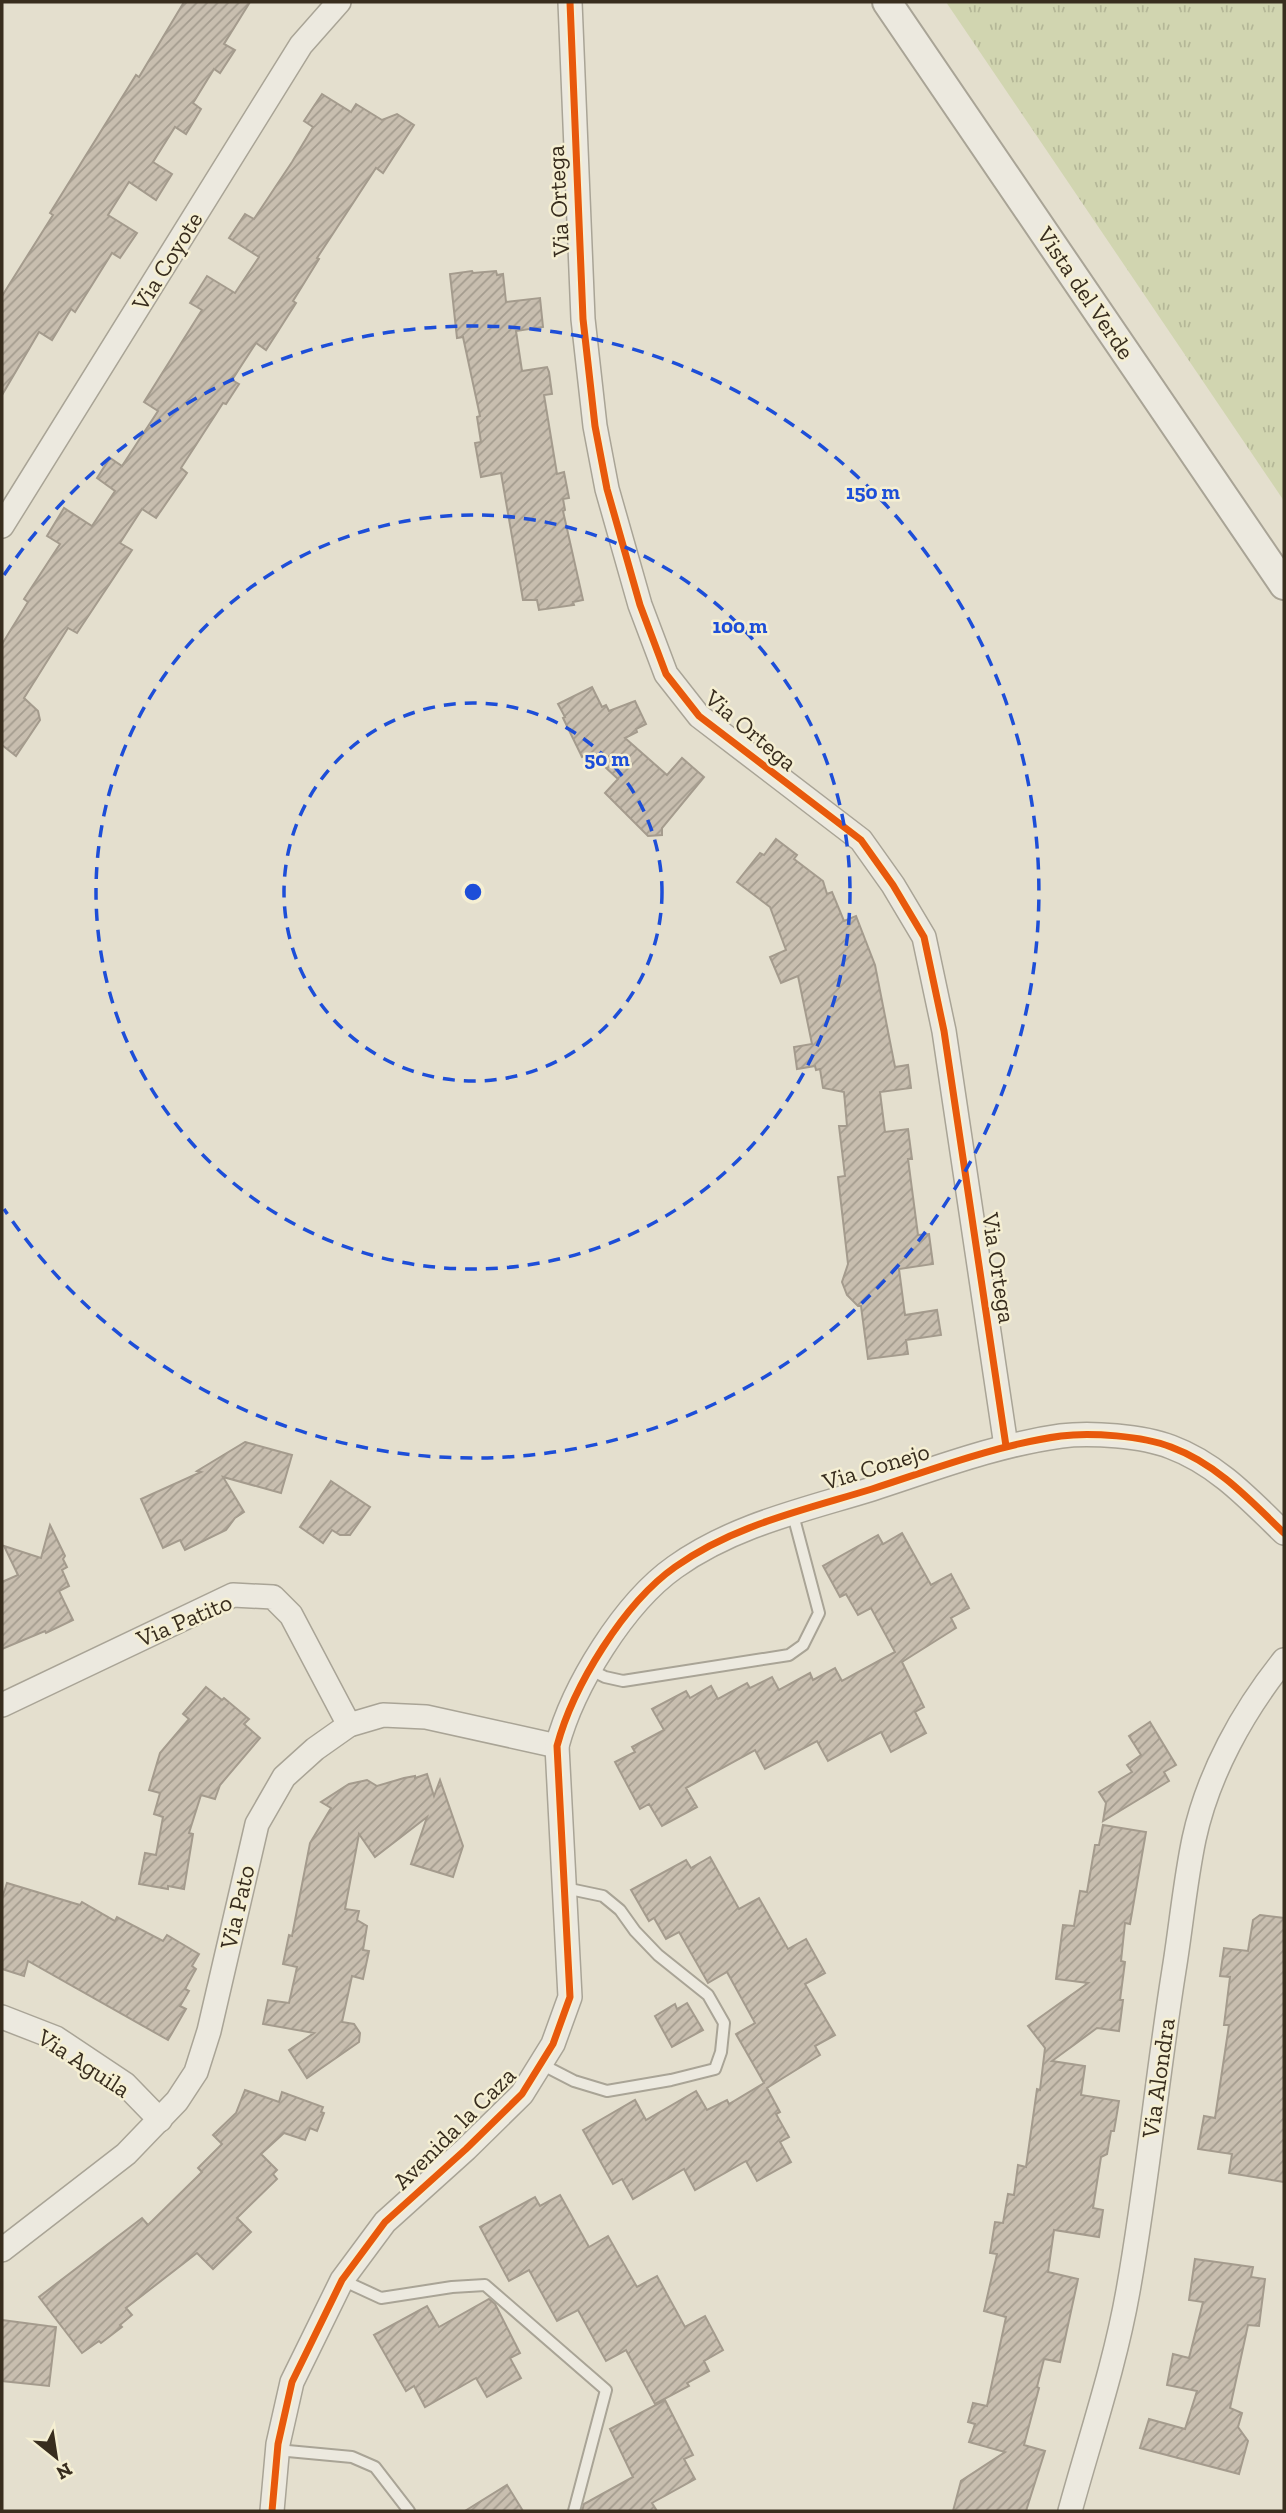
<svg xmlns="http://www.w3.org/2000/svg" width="1286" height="2513" font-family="'Zilla Slab',serif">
	<defs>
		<pattern id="grass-tufts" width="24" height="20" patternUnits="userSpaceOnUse" patternTransform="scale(1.75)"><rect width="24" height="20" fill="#d1d5b0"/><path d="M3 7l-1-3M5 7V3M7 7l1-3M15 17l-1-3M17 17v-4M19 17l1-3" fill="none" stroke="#b4b797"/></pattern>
		<pattern id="building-hatch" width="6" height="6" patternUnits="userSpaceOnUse" patternTransform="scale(1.75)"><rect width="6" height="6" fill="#c8beaf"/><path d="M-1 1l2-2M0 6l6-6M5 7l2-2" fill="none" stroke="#a39b8e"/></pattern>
	</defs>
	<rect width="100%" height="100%" fill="#e4dfce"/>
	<polygon fill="url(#grass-tufts)" points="946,2 1284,2 1284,501"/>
	<g fill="url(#building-hatch)" stroke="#a49b8d" stroke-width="2">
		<polygon points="184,2 250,2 224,44 235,50 220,73 214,69 193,103 201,109 186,134 175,127 153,162 172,174 156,200 129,182 108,215 137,233 120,258 112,253 75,312 71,309 52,340 39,332 2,395 2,296 53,215 50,213 136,75 139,77"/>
		<polygon points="322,94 351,112 356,104 382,120 397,114 414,125 383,173 376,168 317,258 319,259 293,301 296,303 266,350 256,343 232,380 239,384 226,404 223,403 181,468 187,473 156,518 142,509 120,543 132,550 77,633 68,628 24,698 38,711 40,720 16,756 2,745 2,644 28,602 24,599 60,544 47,536 64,508 92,526 115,491 97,478 110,458 122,466 158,411 144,402 202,310 190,303 207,276 235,293 259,257 229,238 245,214 254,219 292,162 313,127 304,121"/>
		<polygon points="472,271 473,273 496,271 497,275 503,274 506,302 540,298 543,327 516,331 522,371 547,367 549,372 552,394 544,395 557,474 564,472 569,498 563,499 565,510 563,511 583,600 573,602 574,605 539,610 537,600 523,600 501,473 481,477 475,443 481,442 477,417 480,416 463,337 457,338 450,274"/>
		<polygon points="592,687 602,707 606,705 609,711 635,701 646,724 636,729 637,732 625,738 667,775 682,758 704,777 662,828 662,835 648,836 605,793 618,779 590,753 582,757 563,718 565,717 558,704"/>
		<polygon points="776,839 797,855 794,859 823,881 827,894 832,892 844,921 856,916 875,965 895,1067 908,1065 911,1088 880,1092 885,1132 908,1129 912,1159 908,1159 918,1235 929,1234 933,1264 899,1269 905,1315 937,1310 941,1335 906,1340 908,1354 868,1359 861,1306 858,1306 847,1295 842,1282 848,1264 838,1177 845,1176 839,1126 847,1126 844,1092 823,1088 820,1069 816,1070 815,1066 797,1069 794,1047 812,1044 798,976 781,983 770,957 786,950 770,907 737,882 760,853 764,855"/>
		<polygon points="245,1442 292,1455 281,1493 223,1477 244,1512 235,1518 226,1530 185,1550 180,1540 163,1548 141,1499 201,1472 197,1471"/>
		<polygon points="331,1481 370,1507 350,1535 340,1535 332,1530 323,1543 300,1527"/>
		<polygon points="50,1525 65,1556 63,1559 67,1567 62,1570 69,1586 59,1591 73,1620 46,1633 45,1631 2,1649 2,1582 18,1575 4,1546 41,1558"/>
		<polygon points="902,1533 931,1585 951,1574 969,1608 951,1618 956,1628 902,1662 924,1707 915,1712 926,1733 891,1752 881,1732 828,1761 817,1741 765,1769 755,1750 686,1788 697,1807 662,1826 649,1804 640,1809 615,1762 635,1752 632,1747 664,1730 652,1709 686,1691 690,1698 711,1686 718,1699 747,1683 750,1688 772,1677 779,1690 810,1673 813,1680 835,1668 842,1681 895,1652 871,1608 858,1615 846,1594 840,1597 823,1566 878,1535 883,1544"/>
		<polygon points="206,1687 222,1700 224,1698 249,1719 244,1724 260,1738 220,1785 215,1799 201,1795 189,1833 193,1834 184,1889 168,1886 168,1889 139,1884 145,1853 156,1855 163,1817 154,1814 160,1793 149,1790 160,1753 189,1719 183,1714"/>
		<polygon points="1150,1722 1176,1765 1164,1772 1169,1781 1103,1821 1106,1803 1099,1792 1132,1772 1127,1765 1141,1755 1129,1736"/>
		<polygon points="427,1774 434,1796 440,1780 463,1846 453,1877 411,1864 427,1817 375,1857 359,1834 345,1909 359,1911 357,1920 367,1926 363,1950 369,1951 363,1979 352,1976 342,2022 354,2024 360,2033 359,2042 307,2078 289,2050 314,2033 263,2024 268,2000 289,2003 297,1967 283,1964 289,1935 292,1936 310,1843 331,1808 321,1802 349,1784 367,1780 377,1786 404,1778 415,1776 415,1778"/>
		<polygon points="1103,1825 1146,1832 1130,1924 1125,1923 1121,1961 1125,1962 1120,2000 1123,2000 1119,2031 1097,2028 1052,2061 1085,2066 1081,2095 1119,2101 1114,2131 1111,2131 1107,2154 1101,2157 1093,2208 1103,2210 1099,2237 1054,2230 1048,2272 1078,2279 1060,2362 1044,2359 1037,2387 1039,2388 1024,2445 1045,2451 1026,2511 953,2511 961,2481 1005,2452 969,2442 975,2424 968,2422 973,2403 987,2406 1006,2317 984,2311 997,2254 990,2253 995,2222 1003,2223 1008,2194 1014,2195 1018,2165 1026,2167 1037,2089 1040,2090 1045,2048 1028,2026 1088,1983 1056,1979 1063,1925 1074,1926 1080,1891 1087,1892 1095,1845 1099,1845"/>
		<polygon points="710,1857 739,1909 759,1898 788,1949 806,1939 825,1973 805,1984 835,2035 815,2046 820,2055 767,2088 780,2112 776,2114 789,2137 780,2142 791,2162 757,2181 746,2161 695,2190 684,2169 633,2199 622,2179 613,2184 583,2130 635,2100 646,2120 696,2091 707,2110 727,2100 729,2104 764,2083 736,2034 755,2023 727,1972 708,1983 679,1932 666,1939 654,1918 649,1921 631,1890 686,1860 691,1868"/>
		<polygon points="7,1883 80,1905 82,1902 115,1921 117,1917 163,1941 167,1935 199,1954 192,1966 196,1969 185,1989 189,1991 180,2006 186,2009 168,2040 28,1961 24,1976 2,1969 2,1898"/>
		<polygon points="1260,1915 1284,1918 1284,2182 1229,2173 1232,2154 1198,2149 1204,2116 1215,2118 1229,2025 1224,2025 1230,1977 1220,1976 1224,1948 1248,1951 1253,1920"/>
		<polygon points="687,2003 703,2030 672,2047 655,2016 675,2004 677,2009"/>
		<polygon points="245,2090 279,2102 282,2092 323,2107 321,2112 324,2113 317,2131 310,2128 305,2140 284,2133 261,2154 277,2170 273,2174 277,2179 237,2218 251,2232 213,2269 197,2253 126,2308 132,2315 120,2325 122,2327 101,2343 99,2341 82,2353 39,2297 142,2218 148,2225 202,2172 198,2168 222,2144 213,2135 236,2113"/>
		<polygon points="560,2195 589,2247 608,2236 637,2287 657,2276 685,2327 705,2316 723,2350 704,2361 709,2371 687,2383 689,2386 655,2404 626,2350 606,2361 578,2310 557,2321 529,2270 509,2281 480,2227 535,2197 540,2206"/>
		<polygon points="1195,2259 1253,2267 1251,2277 1265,2279 1259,2326 1248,2325 1230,2408 1242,2413 1238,2427 1248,2441 1239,2474 1140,2448 1149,2419 1185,2429 1197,2391 1167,2385 1173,2354 1189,2358 1203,2302 1189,2300"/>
		<polygon points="489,2299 495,2304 520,2353 510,2358 521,2378 487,2397 476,2378 425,2407 414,2386 406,2391 374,2335 427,2306 439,2327"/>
		<polygon points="2,2320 56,2327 49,2386 2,2381"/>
		<polygon points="665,2400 693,2455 684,2459 695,2479 652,2503 657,2511 582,2511 584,2504 633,2477 610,2429"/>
		<polygon points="507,2485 523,2511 465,2511"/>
	</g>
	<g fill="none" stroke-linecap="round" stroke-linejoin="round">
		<defs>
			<g id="service">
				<polyline points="591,1670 605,1677 623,1681 789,1655 803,1645 819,1613 792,1511"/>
				<polyline points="541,2064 574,2081 607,2091 671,2080 715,2069 721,2052 724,2023 708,1995 658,1955 635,1931 620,1910 603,1896 565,1888"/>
				<polyline points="342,2280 381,2298 452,2287 485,2285 606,2390 574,2511"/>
				<polyline points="277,2450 352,2457 375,2467 409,2511"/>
			</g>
			<g id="minor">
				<polyline points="570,2 583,319 595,426 607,489 640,605 666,674 699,716 861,840 893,885 924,937 944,1031 1006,1446"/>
				<polyline points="2,526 301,45 339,2"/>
				<polyline points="2,1705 233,1595 273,1597 291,1615 349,1725"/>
				<polyline points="2,2017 56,2038 125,2084 160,2120"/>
				<polyline points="2,2250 126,2154 177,2101 196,2072 209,2031 257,1824 284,1777 315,1749 349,1725 383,1715 426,1717 557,1746"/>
				<path d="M 272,2511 L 278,2444 L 292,2382 L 342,2280 L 385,2222 L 466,2149 L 522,2094 L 553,2044 L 570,1997 L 557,1746 C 573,1686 624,1603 675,1567 C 734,1525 804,1510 872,1489 C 934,1469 996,1445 1061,1436 C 1090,1432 1143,1436 1171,1447 C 1217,1464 1250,1500 1284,1533"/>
				<path d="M 1070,2511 C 1090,2438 1115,2365 1128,2291 C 1147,2185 1157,2077 1174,1970 C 1181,1927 1185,1882 1194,1839 C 1208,1774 1243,1711 1284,1660"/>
			</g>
			<polyline id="tertiary" points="887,2 1284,585"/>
		</defs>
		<use href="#service" stroke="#a9a496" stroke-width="14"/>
		<use href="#minor" stroke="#a9a496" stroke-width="26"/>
		<use href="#tertiary" stroke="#a9a496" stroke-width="32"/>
		<use href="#service" stroke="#ece9df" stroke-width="10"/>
		<use href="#minor" stroke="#ece9df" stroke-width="23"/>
		<use href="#tertiary" stroke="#ece9df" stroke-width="28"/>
		<defs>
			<g id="cycleway">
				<polyline points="570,2 583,319 595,426 607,489 640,605 666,674 699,716 861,840 893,885 924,937 944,1031 1006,1446"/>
				<path d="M 272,2511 L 278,2444 L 292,2382 L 342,2280 L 385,2222 L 466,2149 L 522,2094 L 553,2044 L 570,1997 L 557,1746 C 573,1686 624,1603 675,1567 C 734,1525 804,1510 872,1489 C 934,1469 996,1445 1061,1436 C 1090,1432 1143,1436 1171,1447 C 1217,1464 1250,1500 1284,1533"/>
			</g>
		</defs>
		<use href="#cycleway" stroke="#f5efd3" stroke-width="11"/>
		<use href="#cycleway" stroke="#e8590c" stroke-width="7"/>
	</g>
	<g fill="none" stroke="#1d4ed8" stroke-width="3.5" stroke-dasharray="12 9">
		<circle cx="473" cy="892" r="189"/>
		<circle cx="473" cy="892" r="377"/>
		<path d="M4 575A566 566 0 1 1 4 1209"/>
	</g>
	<g text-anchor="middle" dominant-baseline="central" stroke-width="5" stroke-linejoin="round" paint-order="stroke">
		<g font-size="24" fill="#382d1e" stroke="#f5efd3">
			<text transform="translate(558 201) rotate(-93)">Via Ortega</text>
			<text transform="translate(167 261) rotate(-58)">Via Coyote</text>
			<text transform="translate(1086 293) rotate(56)">Vista del Verde</text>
			<text transform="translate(751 730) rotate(40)">Via Ortega</text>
			<text transform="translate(999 1268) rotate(81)">Via Ortega</text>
			<text transform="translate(876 1466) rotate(-17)">Via Conejo</text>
			<text transform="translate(184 1620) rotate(-23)">Via Patito</text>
			<text transform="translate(237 1907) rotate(-77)">Via Pato</text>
			<text transform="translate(84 2063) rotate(33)">Via Aguila</text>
			<text transform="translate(1158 2078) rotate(-82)">Via Alondra</text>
			<text transform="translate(454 2128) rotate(-45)">Avenida la Caza</text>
		</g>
	</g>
	<circle cx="473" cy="892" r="10" fill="#1d4ed8" stroke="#f5efd3" stroke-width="3.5"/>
	<g font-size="21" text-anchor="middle" font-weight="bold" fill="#1d4ed8" stroke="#f5efd3" stroke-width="5" stroke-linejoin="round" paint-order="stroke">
		<text x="873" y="499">150 m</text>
		<text x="740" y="633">100 m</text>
		<text x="607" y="766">50 m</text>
	</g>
	<rect width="1286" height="2513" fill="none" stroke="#382d1e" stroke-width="7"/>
	<g transform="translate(56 2457) rotate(150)" stroke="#f5efd3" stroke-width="5" paint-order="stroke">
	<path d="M0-5L12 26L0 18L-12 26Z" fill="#382d1e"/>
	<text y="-10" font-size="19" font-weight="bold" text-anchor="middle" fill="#382d1e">N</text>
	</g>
</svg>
